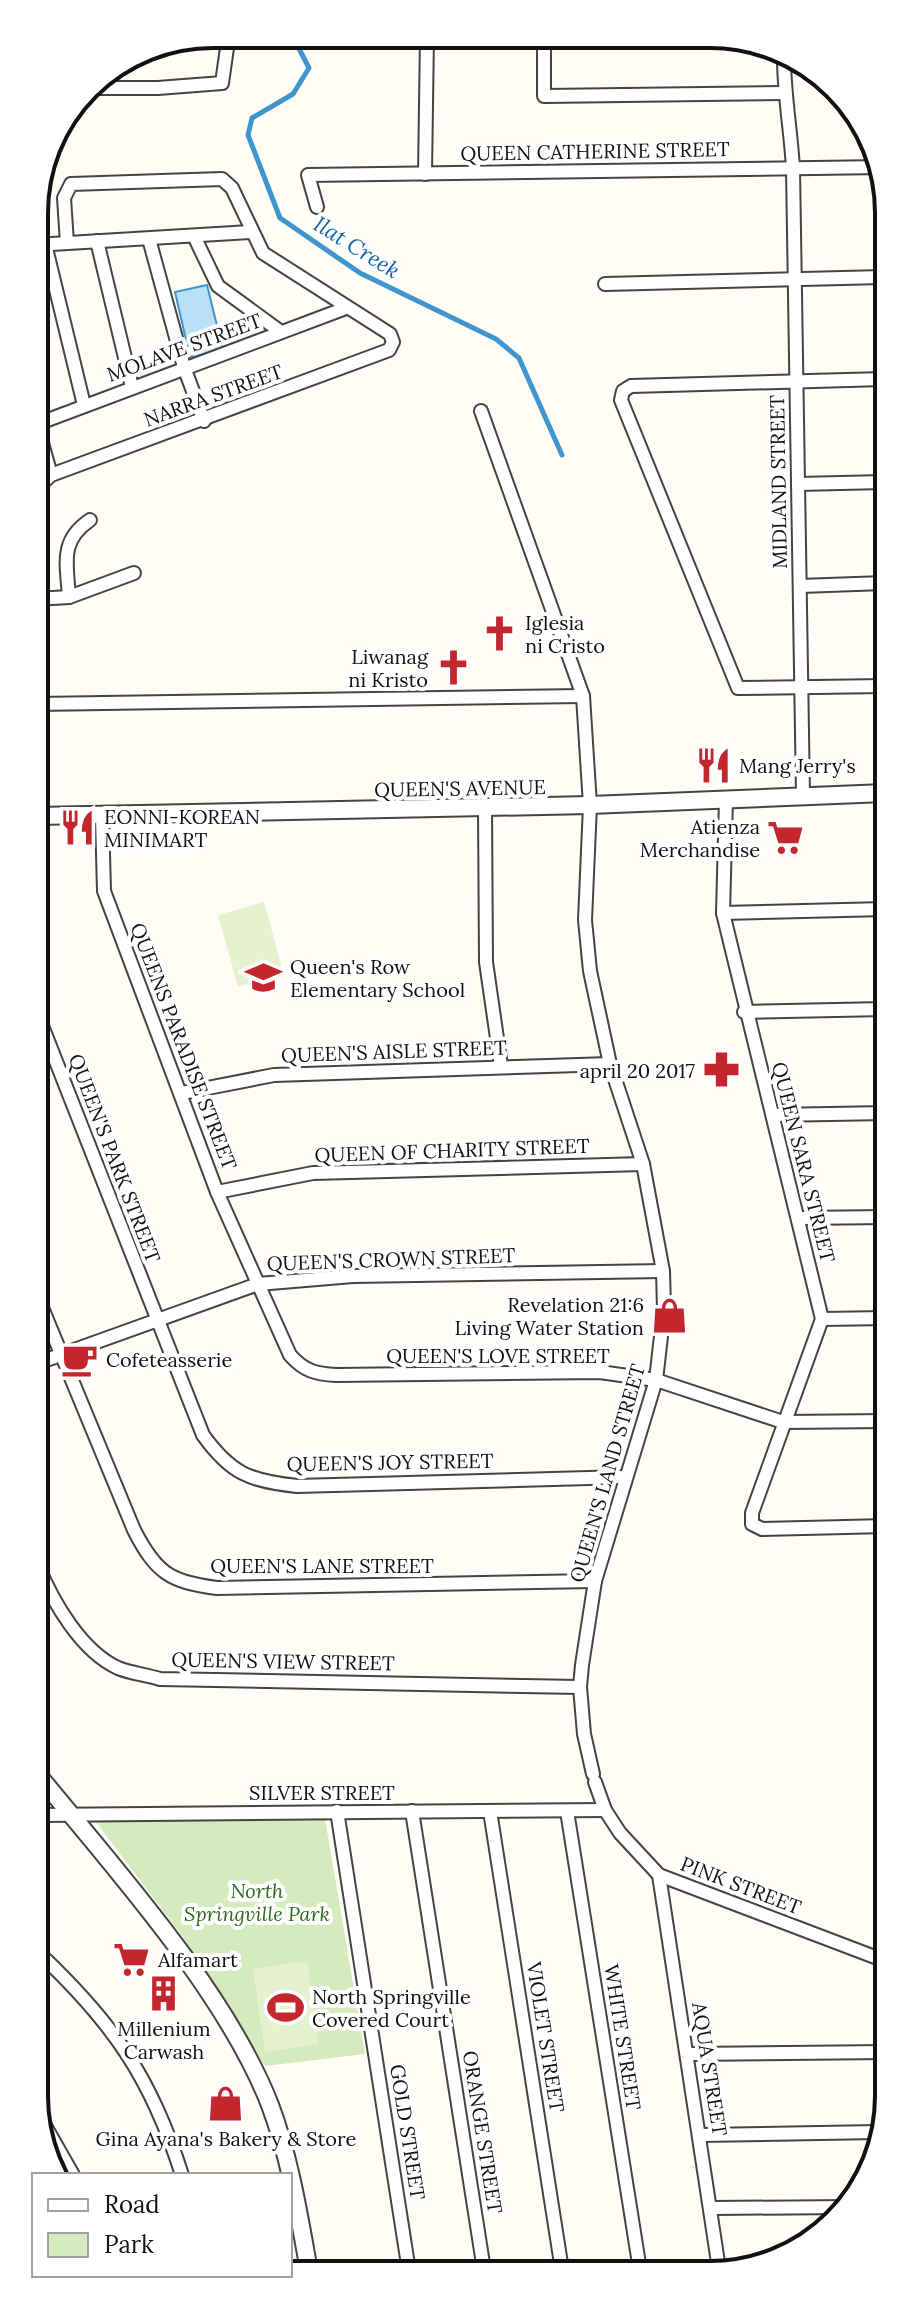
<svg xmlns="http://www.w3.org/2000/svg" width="923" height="2309" font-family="Lora,serif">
	<rect width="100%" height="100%" fill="#fffdf5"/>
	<polygon fill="#d5ebbd" points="325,1819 365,2054 265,2066 183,1937 96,1822"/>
	<g fill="#e6f2cf">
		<polygon points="264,902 284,975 238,987 218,915"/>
		<polygon points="307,1961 319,2044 265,2052 253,1969"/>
	</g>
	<polygon fill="#b9e0f7" stroke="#3f96cf" stroke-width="2" points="207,285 223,350 190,357 175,292"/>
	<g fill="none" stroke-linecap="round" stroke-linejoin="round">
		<polyline stroke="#3f96cf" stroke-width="5" points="292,35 309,68 293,94 252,118 248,135 280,218 360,273 496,339 519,358 562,455"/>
		<defs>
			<g id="minor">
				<polyline points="544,36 544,96 784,93"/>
				<path d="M 784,58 C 784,95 791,131 793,169 L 803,795"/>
				<polyline points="88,88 158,88 222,83 229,34"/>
				<polyline points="425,174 427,35"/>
				<polyline points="317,207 308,175 883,167"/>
				<polyline points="194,236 218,286 281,332"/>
				<polyline points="149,239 184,367 204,421"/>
				<polyline points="97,241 132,387"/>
				<polyline points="45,244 84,405"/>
				<polyline points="35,245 250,232"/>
				<polyline points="605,284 883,277"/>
				<polyline points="884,379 631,386 623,391 621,400 738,688 885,686"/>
				<polyline points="481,411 583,696 590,805 585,920 590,971 610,1064 643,1164 663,1271 664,1310 656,1380 595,1581 582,1665 580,1687 584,1734 593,1774"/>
				<polyline points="35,418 51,475"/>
				<polyline points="37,424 346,308"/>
				<polyline points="798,484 884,482"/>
				<polyline points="35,490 51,475 389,350 393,342 390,334 263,253 232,188 222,179 71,184 64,198 67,243"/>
				<polyline points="800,586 884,583"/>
				<path d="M 69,597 C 67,564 59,541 90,520"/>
				<polyline points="36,599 69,597 134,573"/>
				<polyline points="36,704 583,696"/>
				<polyline points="726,799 723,913 822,1319 752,1513 752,1524 762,1529 887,1526"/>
				<polyline points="485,808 486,962 501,1066"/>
				<path d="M 102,816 L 104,891 L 217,1192 L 290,1355 C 304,1371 316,1374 336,1375 L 600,1372 L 656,1380 L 783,1422 L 887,1421"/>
				<polyline points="723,913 885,909"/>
				<polyline points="744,1012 885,1009"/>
				<path d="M 37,1013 L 203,1435 C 231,1474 250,1481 297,1486 L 625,1477"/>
				<polyline points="182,1093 274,1075 610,1064"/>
				<polyline points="773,1115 886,1113"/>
				<polyline points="217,1192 313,1173 643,1164"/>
				<polyline points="799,1218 886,1217"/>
				<path d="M 38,1298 L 134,1530 C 156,1573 170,1582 217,1588 L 595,1581"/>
				<polyline points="822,1319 886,1318"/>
				<polyline points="38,1363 258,1284 353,1276 663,1271"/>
				<path d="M 38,1566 C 53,1602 81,1651 118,1668 C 130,1673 147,1675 160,1679 L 580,1687"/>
				<polyline points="595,1782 605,1810 620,1833 659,1875 888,1962"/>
				<polyline points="337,1811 409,2271"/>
				<polyline points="412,1811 484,2270"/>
				<polyline points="490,1811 562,2270"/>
				<polyline points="567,1811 640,2270"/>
				<polyline points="39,1815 605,1810"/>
				<polyline points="659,1875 719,2269"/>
				<path d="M 39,1953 C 113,2023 151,2077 182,2175"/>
				<polyline points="688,2054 888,2052"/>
				<polyline points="40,2117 73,2175"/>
				<polyline points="701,2135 878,2132"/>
				<polyline points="713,2208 848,2207"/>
			</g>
			<g id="tertiary">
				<polyline points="36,816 590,805 885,793"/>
				<path d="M 39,1776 C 116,1870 226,1992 270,2105 C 290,2158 299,2215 309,2271"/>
			</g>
		</defs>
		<use href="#minor" stroke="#444" stroke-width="16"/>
		<use href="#tertiary" stroke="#444" stroke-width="20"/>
		<use href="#minor" stroke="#fff" stroke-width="12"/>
		<use href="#tertiary" stroke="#fff" stroke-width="16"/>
	</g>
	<defs>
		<symbol id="church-bare" viewBox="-9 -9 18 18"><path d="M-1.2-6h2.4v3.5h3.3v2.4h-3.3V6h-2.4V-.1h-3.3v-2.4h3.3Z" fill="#c4262e" stroke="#fff" stroke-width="2.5" paint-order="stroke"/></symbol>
		<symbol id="restaurant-bare" viewBox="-9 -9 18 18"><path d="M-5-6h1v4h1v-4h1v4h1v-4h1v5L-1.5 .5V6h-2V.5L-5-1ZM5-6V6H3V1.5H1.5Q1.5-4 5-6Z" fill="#c4262e" stroke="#fff" stroke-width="2.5" paint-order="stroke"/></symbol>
		<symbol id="supermarket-bare" viewBox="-9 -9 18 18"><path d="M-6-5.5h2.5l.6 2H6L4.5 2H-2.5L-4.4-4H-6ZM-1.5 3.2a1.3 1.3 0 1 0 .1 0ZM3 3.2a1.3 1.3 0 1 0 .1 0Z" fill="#c4262e" stroke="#fff" stroke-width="2.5" paint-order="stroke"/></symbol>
		<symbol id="school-bare" viewBox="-9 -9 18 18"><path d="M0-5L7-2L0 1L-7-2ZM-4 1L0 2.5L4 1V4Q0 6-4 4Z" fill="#c4262e" stroke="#fff" stroke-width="2.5" paint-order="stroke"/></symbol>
		<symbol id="pharmacy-bare" viewBox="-9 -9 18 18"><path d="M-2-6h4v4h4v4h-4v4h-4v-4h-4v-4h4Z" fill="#c4262e" stroke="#fff" stroke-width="2.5" paint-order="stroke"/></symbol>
		<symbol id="shop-bare" viewBox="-9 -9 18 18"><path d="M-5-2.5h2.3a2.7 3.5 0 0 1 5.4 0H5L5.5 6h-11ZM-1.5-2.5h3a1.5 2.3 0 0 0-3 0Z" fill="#c4262e" stroke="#fff" stroke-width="2.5" paint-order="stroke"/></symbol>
		<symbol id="cafe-bare" viewBox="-9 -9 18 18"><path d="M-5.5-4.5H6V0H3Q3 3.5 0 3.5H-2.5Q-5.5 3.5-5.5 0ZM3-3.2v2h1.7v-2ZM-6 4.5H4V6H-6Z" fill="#c4262e" stroke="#fff" stroke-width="2.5" paint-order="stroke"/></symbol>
		<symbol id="building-bare" viewBox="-9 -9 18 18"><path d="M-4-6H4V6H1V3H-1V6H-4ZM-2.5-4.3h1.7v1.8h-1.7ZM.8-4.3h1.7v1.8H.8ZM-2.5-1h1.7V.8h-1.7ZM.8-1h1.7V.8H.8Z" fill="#c4262e" stroke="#fff" stroke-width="2.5" paint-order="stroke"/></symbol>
		<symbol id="stadium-bare" viewBox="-9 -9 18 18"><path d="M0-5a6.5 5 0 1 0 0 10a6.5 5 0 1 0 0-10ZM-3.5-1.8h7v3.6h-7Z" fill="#c4262e" stroke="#fff" stroke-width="2.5" paint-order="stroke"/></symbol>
	</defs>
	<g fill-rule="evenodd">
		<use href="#church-bare" x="474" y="608" width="51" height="51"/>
		<use href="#church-bare" x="428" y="642" width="51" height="51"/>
		<use href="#restaurant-bare" x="688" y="740" width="51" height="51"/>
		<use href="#restaurant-bare" x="52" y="802" width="51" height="51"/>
		<use href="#supermarket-bare" x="760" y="812" width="51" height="51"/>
		<use href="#school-bare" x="238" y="952" width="51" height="51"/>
		<use href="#pharmacy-bare" x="696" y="1044" width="51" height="51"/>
		<use href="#shop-bare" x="644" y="1290" width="51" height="51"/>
		<use href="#cafe-bare" x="54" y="1334" width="51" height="51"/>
		<use href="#supermarket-bare" x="106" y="1934" width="51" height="51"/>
		<use href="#building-bare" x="138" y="1968" width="51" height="51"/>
		<use href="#stadium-bare" x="260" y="1982" width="51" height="51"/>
		<use href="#shop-bare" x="200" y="2078" width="51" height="51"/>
	</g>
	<g text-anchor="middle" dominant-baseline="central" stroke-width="8" stroke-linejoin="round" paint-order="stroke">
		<g font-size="20" fill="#111" stroke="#fff">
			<text transform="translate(595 151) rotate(-1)">QUEEN CATHERINE STREET</text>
			<text transform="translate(184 347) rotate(-20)">MOLAVE STREET</text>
			<text transform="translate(213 395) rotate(-20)">NARRA STREET</text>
			<text transform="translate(778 482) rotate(-91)">MIDLAND STREET</text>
			<text transform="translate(460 788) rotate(-1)">QUEEN'S AVENUE</text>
			<text transform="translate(184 1046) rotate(69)">QUEENS PARADISE STREET</text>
			<text transform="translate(394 1051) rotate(-2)">QUEEN'S AISLE STREET</text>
			<text transform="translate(452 1150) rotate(-2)">QUEEN OF CHARITY STREET</text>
			<text transform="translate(115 1158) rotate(69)">QUEEN'S PARK STREET</text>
			<text transform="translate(804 1162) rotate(76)">QUEEN SARA STREET</text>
			<text transform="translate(391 1259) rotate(-2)">QUEEN'S CROWN STREET</text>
			<text x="498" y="1355">QUEEN'S LOVE STREET</text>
			<text transform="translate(390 1462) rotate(-1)">QUEEN'S JOY STREET</text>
			<text transform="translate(607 1473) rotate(-74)">QUEEN'S LAND STREET</text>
			<text x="322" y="1565">QUEEN'S LANE STREET</text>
			<text transform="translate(283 1661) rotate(1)">QUEEN'S VIEW STREET</text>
			<text x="322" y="1792">SILVER STREET</text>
			<text transform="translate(741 1885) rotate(21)">PINK STREET</text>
			<text transform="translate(546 2037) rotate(81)">VIOLET STREET</text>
			<text transform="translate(623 2037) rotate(81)">WHITE STREET</text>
			<text transform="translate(710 2069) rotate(81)">AQUA STREET</text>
			<text transform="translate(408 2132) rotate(81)">GOLD STREET</text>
			<text transform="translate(483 2132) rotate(81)">ORANGE STREET</text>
		</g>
		<g font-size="20" fill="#111" stroke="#fff" text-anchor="start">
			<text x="525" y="622">Iglesia<tspan x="525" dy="23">ni Cristo</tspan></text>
			<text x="428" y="656" text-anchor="end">Liwanag<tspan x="428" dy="23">ni Kristo</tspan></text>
			<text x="739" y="765">Mang Jerry's</text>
			<text x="104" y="816">EONNI-KOREAN<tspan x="104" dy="23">MINIMART</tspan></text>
			<text x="760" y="826" text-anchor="end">Atienza<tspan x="760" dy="23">Merchandise</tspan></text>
			<text x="290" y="966">Queen's Row<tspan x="290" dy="23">Elementary School</tspan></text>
			<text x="695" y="1070" text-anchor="end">april 20 2017</text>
			<text x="644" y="1304" text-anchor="end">Revelation 21:6<tspan x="644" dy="23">Living Water Station</tspan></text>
			<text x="106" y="1359">Cofeteasserie</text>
			<text x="158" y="1959">Alfamart</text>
			<text x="312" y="1996">North Springville<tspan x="312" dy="23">Covered Court</tspan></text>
			<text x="164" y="2028" text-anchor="middle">Millenium<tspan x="164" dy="23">Carwash</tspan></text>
			<text x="226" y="2138" text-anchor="middle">Gina Ayana's Bakery &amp; Store</text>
		</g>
		<g font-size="20" font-style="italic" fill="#2f6b1f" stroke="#fff">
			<text x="257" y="1890">North<tspan x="257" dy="23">Springville Park</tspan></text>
		</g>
		<g font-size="22" font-style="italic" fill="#1768a6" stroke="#fff">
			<text transform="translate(357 247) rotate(32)">Ilat Creek</text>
		</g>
	</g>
	<path d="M0 0H923V2309H0ZM213 48H710A165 165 0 0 1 875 213V2096A165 165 0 0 1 710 2261H213A165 165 0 0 1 48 2096V213A165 165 0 0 1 213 48Z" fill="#fff" fill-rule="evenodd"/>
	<path fill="none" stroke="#111" stroke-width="4" d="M213 48H710A165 165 0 0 1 875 213V2096A165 165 0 0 1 710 2261H213A165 165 0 0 1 48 2096V213A165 165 0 0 1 213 48Z"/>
	<rect x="32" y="2173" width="260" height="104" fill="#ffffff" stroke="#a0a0a0" stroke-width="2"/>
	<rect x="48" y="2199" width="40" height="12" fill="#ffffff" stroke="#a0a0a0" stroke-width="2"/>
	<text x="104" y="2213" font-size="24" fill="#111111">Road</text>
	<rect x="48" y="2233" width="40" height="24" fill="#d5ebbd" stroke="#a0a0a0" stroke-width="2"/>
	<text x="104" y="2253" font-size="24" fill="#111111">Park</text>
</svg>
